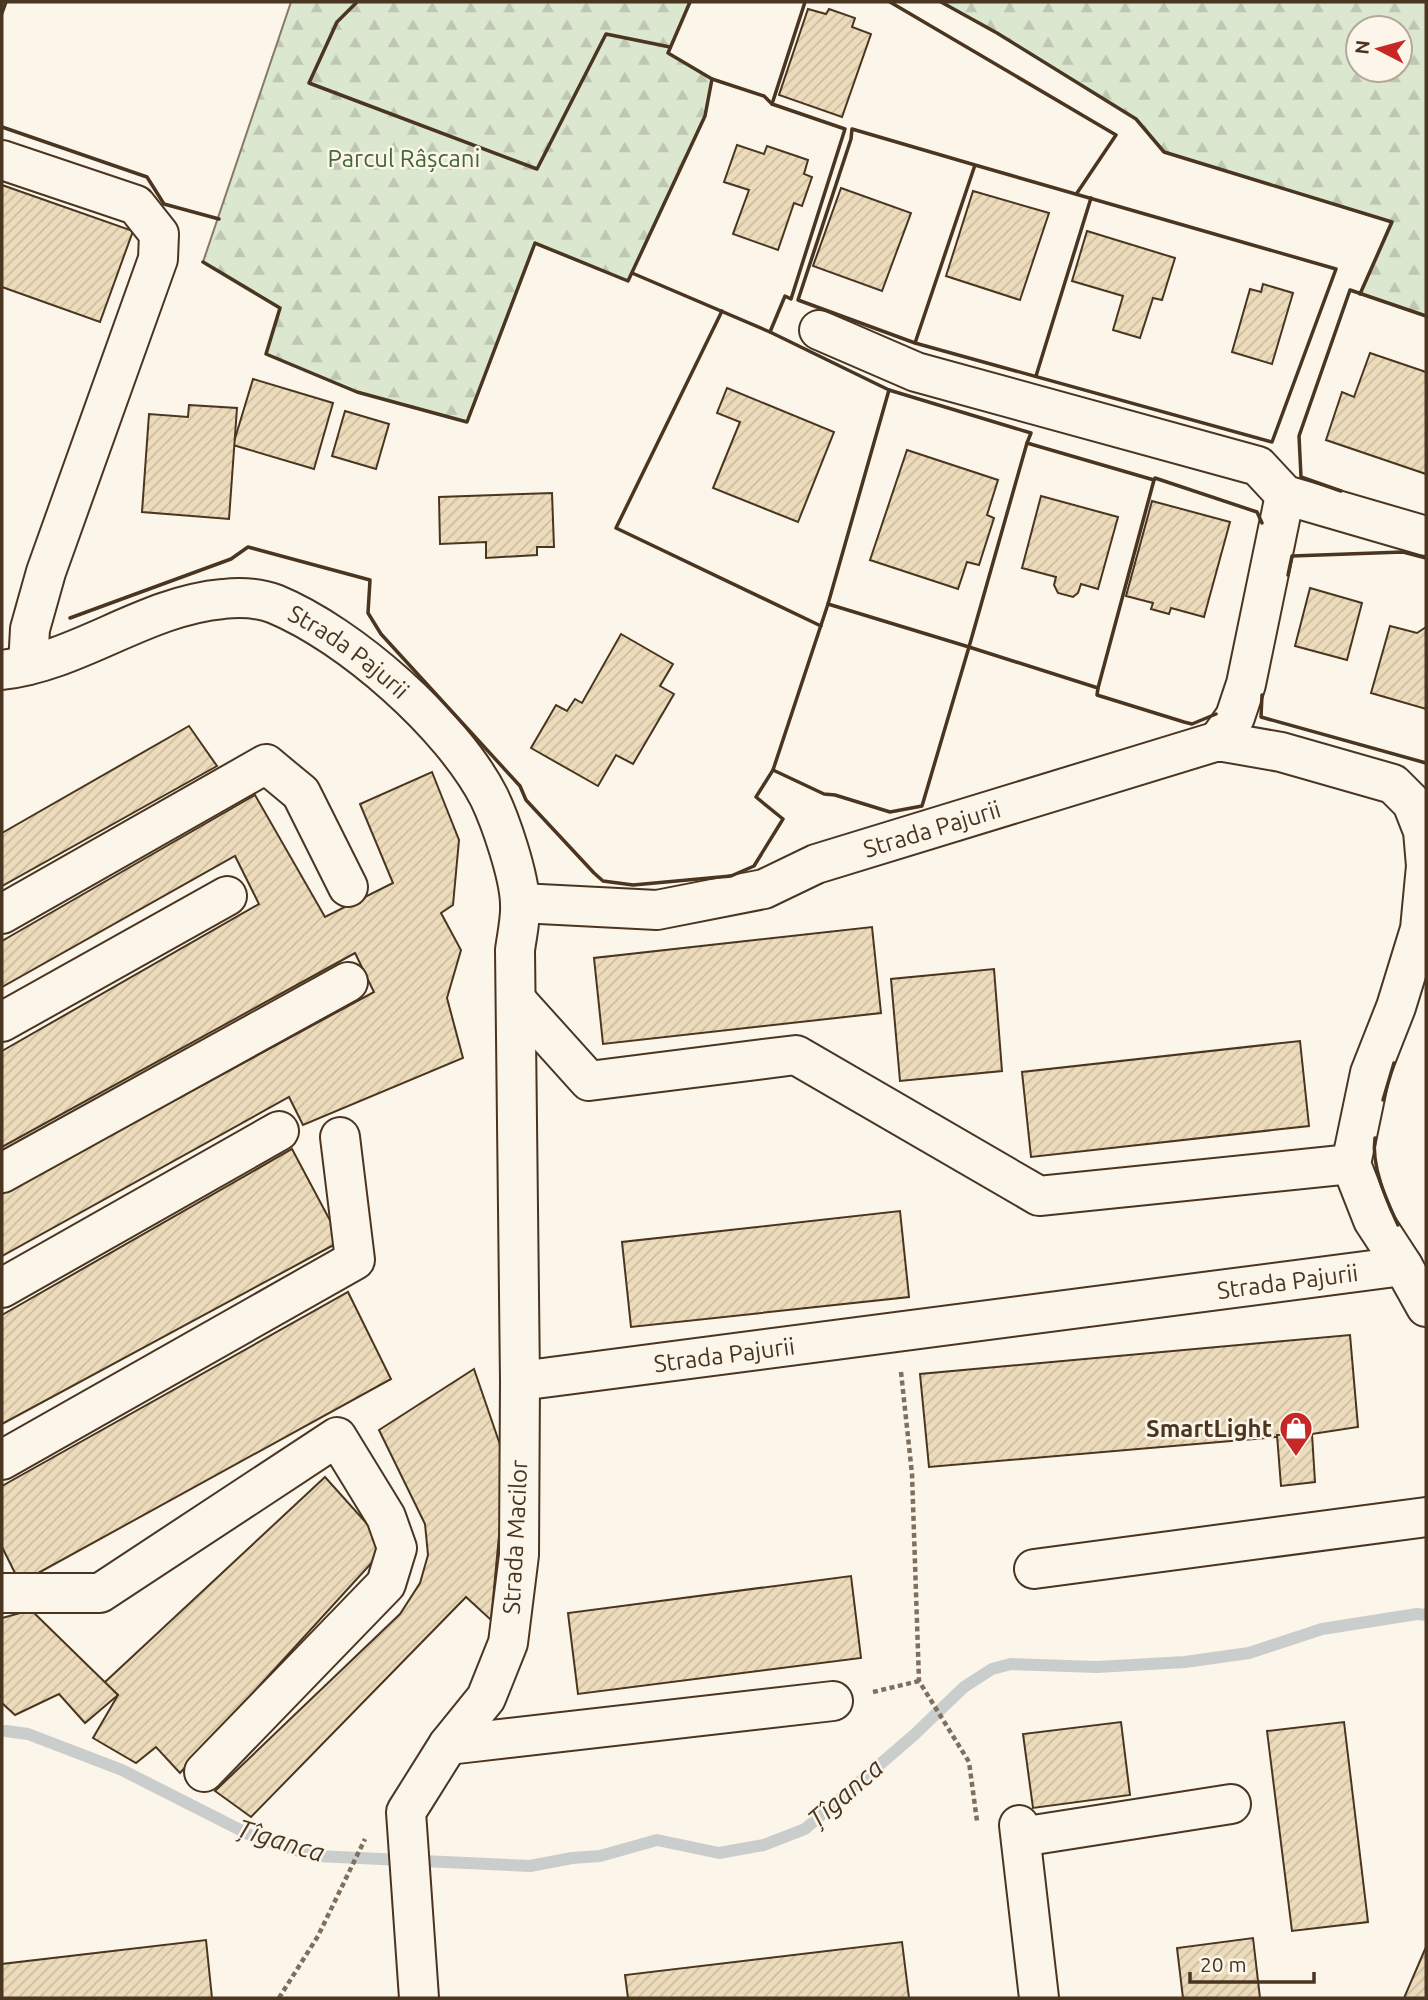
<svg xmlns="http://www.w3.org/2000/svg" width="1428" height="2000" font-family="Ubuntu,sans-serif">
	<defs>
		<pattern id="forest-firs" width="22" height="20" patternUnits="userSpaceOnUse" patternTransform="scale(1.75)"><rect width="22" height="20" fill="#dce7d0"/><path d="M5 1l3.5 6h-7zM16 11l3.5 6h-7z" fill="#bec7b2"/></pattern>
		<pattern id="building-hatch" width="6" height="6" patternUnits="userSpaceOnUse" patternTransform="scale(1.75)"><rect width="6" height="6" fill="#ecdcbc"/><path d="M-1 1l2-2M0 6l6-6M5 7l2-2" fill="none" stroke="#ccbda1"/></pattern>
	</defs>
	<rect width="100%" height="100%" fill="#fbf6e9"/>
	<g fill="url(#forest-firs)" stroke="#887966" stroke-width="2" fill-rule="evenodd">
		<polygon points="291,2 690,2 668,53 712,79 705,116 628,281 535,244 467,422 357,392 266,354 280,308 203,262"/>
		<path d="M 941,2 L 1426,2 L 1426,316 L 1360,294 L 1391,222 L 1164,152 L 1136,119 L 997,33 ZM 1358,28 L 1400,28 L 1400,70 L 1358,70 Z"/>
	</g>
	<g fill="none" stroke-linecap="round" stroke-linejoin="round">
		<polyline stroke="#c9cecd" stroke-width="12" points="6,1731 28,1734 122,1770 254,1837 316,1856 530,1866 572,1858 600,1856 657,1840 719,1853 764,1845 805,1829 914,1735 964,1687 992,1669 1011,1664 1097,1667 1185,1662 1249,1653 1322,1629 1417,1614 1426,1615"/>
	</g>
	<g fill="url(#building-hatch)" stroke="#4a3520" stroke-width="2">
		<polygon points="808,9 826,14 829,9 855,18 852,27 871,34 842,117 779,95"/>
		<polygon points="737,145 764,154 767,146 808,160 804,174 812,177 802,206 794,203 778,250 733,234 749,190 724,182"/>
		<polygon points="2,185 133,231 100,322 2,287"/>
		<polygon points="841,188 911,213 882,291 813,266"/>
		<polygon points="973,191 1049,213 1020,300 946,276"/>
		<polygon points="1087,231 1175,258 1162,300 1153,298 1140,338 1113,330 1123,296 1072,281"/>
		<polygon points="1263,284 1293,293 1272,364 1232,352 1250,289 1261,292"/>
		<polygon points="1370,353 1426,372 1426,474 1326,440 1342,392 1354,397"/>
		<polygon points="253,379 333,403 314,469 233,445"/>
		<polygon points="727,388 834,432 798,522 713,488 740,422 717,413"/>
		<polygon points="189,405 237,408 229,519 142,512 149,414 188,417"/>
		<polygon points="345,411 389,424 376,469 332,456"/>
		<polygon points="907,450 998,480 987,515 994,518 979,565 967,562 958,589 870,560"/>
		<polygon points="552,493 554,547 537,547 537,555 486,558 486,542 440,544 439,497"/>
		<polygon points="1041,496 1118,517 1098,589 1081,584 1078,593 1073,597 1058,593 1054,585 1056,577 1022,568"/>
		<polygon points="1152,501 1230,522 1204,617 1171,608 1169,614 1151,609 1153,603 1126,596"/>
		<polygon points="1310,588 1362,603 1347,660 1295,646"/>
		<polygon points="1390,626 1417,633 1426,627 1426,709 1371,693"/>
		<polygon points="621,634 673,664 660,686 674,694 633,764 616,755 598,786 531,748 556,705 567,711 575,699 582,703"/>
		<polygon points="189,726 217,766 2,886 2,833"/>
		<polygon points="432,772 459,840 453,905 441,913 461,950 447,998 463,1058 303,1125 289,1097 2,1256 2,1194 374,992 355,953 2,1147 2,1051 259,904 235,856 2,987 2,941 255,795 325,917 393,883 360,804"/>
		<polygon points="872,927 881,1013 603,1044 594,958"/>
		<polygon points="994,969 1002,1071 900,1081 891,979"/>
		<polygon points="1300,1041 1309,1126 1031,1157 1022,1072"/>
		<polygon points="292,1149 341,1241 2,1424 2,1315"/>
		<polygon points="900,1211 909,1297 631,1327 622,1242"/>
		<polygon points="348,1292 391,1379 20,1583 2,1547 2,1486"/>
		<polygon points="1350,1335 1358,1427 1312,1434 929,1467 920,1374"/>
		<polygon points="474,1369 506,1462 491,1620 466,1597 251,1817 215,1791 400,1614 420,1583 428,1555 425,1524 379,1430"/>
		<polygon points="1312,1434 1315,1482 1281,1486 1277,1435"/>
		<polygon points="325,1477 387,1546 180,1773 156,1747 136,1763 93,1738 118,1695 104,1683"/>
		<polygon points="851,1576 861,1658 578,1694 568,1613"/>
		<polygon points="31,1610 118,1695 85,1723 59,1694 15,1715 2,1703 2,1618"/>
		<polygon points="1121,1722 1130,1795 1033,1808 1023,1734"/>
		<polygon points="1344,1722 1368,1922 1292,1931 1267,1731"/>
		<polygon points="1253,1938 1260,1998 1183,1998 1177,1948"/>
		<polygon points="206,1940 212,1998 2,1998 2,1964"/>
		<polygon points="902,1942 909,1998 628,1998 625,1975"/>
		<polygon points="1426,1947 1426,1998 1404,1998"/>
	</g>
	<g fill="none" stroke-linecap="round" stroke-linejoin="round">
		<defs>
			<g id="minor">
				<polyline points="2,160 136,205 159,234 158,259 46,572 30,629 28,665"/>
				<polyline points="819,330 916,372 1258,466 1285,495 1426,536"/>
				<path id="s1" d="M 2,670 C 80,661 144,606 223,599 C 240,597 259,598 275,604 C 350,635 452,725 489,797 C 501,822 519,875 520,903 C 521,918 517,935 515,950 L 520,1381 L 519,1555 L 508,1643 L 486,1698 L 448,1745 L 406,1812 L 419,1998"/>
				<polyline points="1218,741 1235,717 1246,684 1285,495"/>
				<path id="s2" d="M 520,903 L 657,910 L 764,889 L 816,864 L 1218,741 L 1281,752 L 1393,784 L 1412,803 L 1423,831 L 1426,866 L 1420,929 L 1396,1007 L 1370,1073 L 1351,1164 L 1373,1220 L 1403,1266"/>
				<polyline points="2,914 266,764 301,793 348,887"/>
				<polyline points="516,1000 589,1081 796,1055 1039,1196 1351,1164"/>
				<polyline points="2,1022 227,896"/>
				<polyline points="2,1173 348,982"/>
				<polyline points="2,1288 279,1131"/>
				<path id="s3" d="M 520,1381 L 1403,1266 L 1426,1307"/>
				<polyline points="2,1460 355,1260 340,1137"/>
				<polyline points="1034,1569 1426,1517"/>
				<polyline points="2,1593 100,1593 337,1437 386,1517 397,1548 386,1584 204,1772"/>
				<polyline points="448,1745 833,1701"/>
				<polyline points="1019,1825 1039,1998"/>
				<polyline points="1021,1837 1231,1804"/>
			</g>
		</defs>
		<use href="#minor" stroke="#4a3520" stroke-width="42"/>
		<g stroke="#7f6f5c" stroke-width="4.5" stroke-dasharray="5 3.5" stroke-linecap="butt">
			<polyline points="901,1372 912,1474 919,1681 969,1762 977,1821"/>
			<polyline points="873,1692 919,1681"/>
			<polyline points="279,1998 318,1936 365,1839"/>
		</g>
		<use href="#minor" stroke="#fbf6e9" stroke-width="38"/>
		<g stroke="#4a3520" stroke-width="3.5">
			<polyline points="357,2 337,22 309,83 537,169 606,34 670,47"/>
			<polyline points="890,2 1116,135 1077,193"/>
			<polyline points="941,2 997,33 1136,119 1164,152 1392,222 1360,294"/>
			<polyline points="2,13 6,2"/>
			<polyline points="712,79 764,96 772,104"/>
			<polyline points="2,127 147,177 164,204 219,219"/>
			<polyline points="203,262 280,308 266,354 357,392 467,422 535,243 628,281 705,116 712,79 668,53 690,2"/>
			<polyline points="632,273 770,332 889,390 1031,433 1027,443 1154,480 1155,478 1257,512 1262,523"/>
			<polyline points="722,311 616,528 821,626"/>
			<polyline points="770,332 785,296 791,299 845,129 772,104 805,2"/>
			<polyline points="915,343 975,165 852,129 851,139 798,300 915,343 1272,442 1336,269 975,165"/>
			<polyline points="1036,376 1091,198"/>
			<polyline points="889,390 828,604 969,647 1027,443"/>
			<polyline points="1341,491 1301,477 1299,436 1350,290 1426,316"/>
			<polyline points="1288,575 1292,556 1403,552 1426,558"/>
			<polyline points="70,618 231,559 248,547 370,580 368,613 381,634 520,786 526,800 594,873 603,881 633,885 731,876 754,866 783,819 756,797 773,770 824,794 835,795 890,812 922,806 969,647 1098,688 1097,695 1184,722 1192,724 1216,714"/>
			<polyline points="1098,688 1154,480"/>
			<polyline points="1262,695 1261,717 1426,763"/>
			<polyline points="773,770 828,604"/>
			<polyline points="1383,1100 1394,1063"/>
			<path d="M 1375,1138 C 1371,1166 1386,1199 1398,1225"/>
		</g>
	</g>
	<defs>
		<symbol id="shop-pin" viewBox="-11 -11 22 30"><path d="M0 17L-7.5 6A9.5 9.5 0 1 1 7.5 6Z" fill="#c62828" stroke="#fbf6e9"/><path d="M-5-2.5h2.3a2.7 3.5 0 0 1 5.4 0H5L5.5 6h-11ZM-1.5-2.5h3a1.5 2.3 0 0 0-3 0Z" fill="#fff"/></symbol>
	</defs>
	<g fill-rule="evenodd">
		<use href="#shop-pin" x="1277" y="1409" width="38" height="52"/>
	</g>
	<g text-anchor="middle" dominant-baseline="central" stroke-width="5" stroke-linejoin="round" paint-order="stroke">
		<g font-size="24" fill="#436837" stroke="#fbf6e9">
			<text x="404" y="158">Parcul Râșcani</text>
		</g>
		<g font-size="24" fill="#4a3520" stroke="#fbf6e9">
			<text stroke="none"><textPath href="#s1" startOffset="374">Strada Pajurii</textPath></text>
			<text stroke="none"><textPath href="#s2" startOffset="425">Strada Pajurii</textPath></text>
			<text stroke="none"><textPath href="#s3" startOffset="774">Strada Pajurii</textPath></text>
			<text stroke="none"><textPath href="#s3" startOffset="206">Strada Pajurii</textPath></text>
			<text transform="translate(515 1537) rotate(-87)">Strada Macilor</text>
		</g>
		<g font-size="24" font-weight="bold" fill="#4a3520" stroke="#fbf6e9" text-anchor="end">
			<text x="1272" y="1428">SmartLight</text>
		</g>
		<g font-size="26" font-style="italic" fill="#4a3520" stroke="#fbf6e9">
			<text transform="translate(845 1793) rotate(-41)">Țîganca</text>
			<text transform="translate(281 1840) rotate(17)">Țîganca</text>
		</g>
	</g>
	<rect width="1428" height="2000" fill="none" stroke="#4a3520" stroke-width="7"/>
	<g transform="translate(1379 49) rotate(276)"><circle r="33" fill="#fbf6e9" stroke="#b4a999" stroke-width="2"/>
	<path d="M0-5L12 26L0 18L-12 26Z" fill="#c62828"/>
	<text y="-10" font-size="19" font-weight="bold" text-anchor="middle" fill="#4a3520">N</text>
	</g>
	<path d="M1190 1972v10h124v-10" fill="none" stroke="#4a3520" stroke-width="3.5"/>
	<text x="1200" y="1972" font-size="21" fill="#4a3520" stroke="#fbf6e9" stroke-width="5" paint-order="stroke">20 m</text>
</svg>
